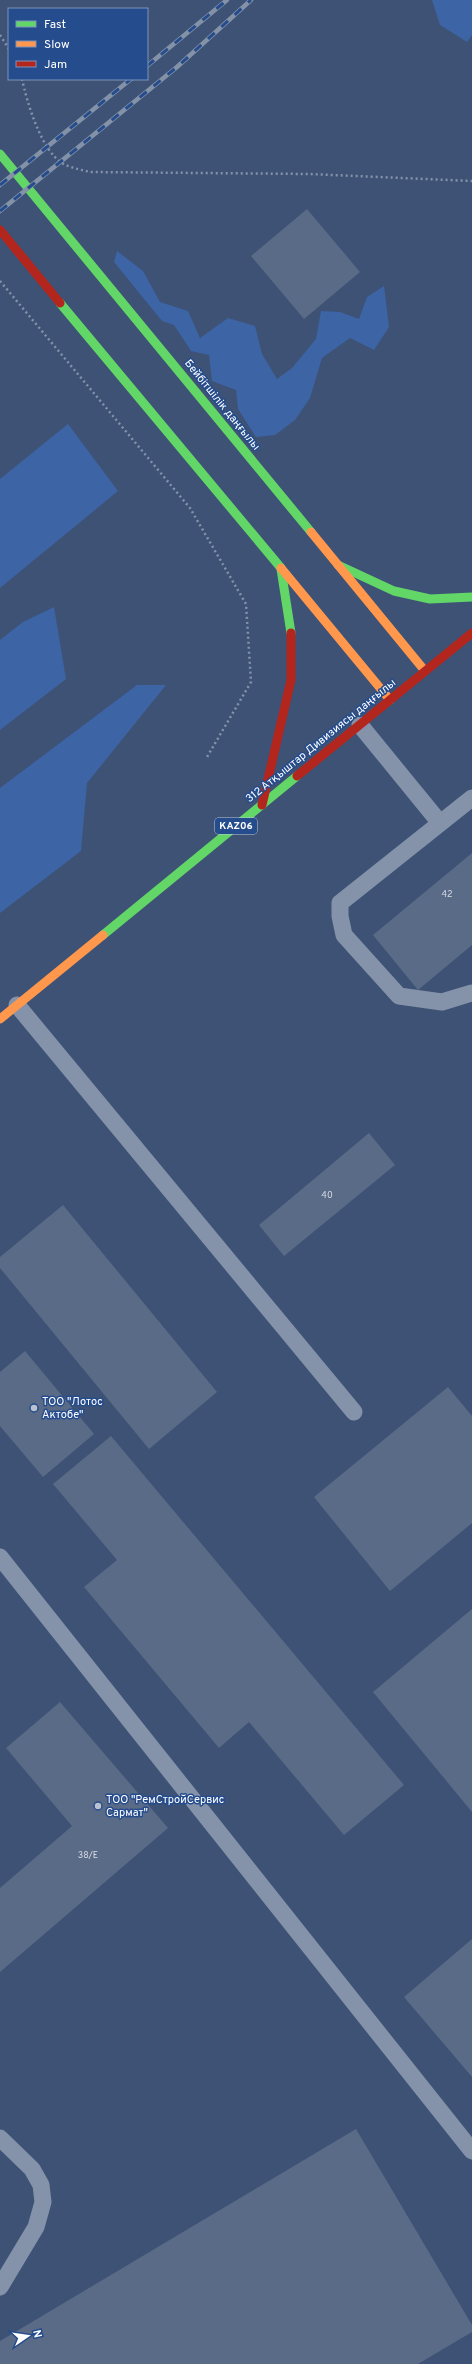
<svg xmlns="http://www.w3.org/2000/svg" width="472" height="2364" font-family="Overpass,sans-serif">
	<rect width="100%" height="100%" fill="#3d5275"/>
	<g fill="#3d64a5">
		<polygon points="432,0 472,0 472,35 467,42 440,25"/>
		<polygon points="117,251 143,271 160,302 188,311 200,338 228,318 255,326 262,354 277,379 292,368 316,339 321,311 340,312 359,319 367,297 384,286 389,327 374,350 350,338 322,358 310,398 295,420 275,435 256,437 238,409 236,390 212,381 209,355 191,351 174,325 162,321 114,262"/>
		<polygon points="68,424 118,491 0,588 0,479"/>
		<polygon points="54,607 66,679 0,730 0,640 23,622"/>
		<polygon points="137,685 166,685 87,783 81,851 0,913 0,788"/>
	</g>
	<g fill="#5a6b87">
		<polygon points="307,209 360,272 304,319 251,256"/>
		<polygon points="472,853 472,945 418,990 373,935"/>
		<polygon points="369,1133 395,1165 284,1256 259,1225"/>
		<polygon points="63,1205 217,1392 149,1449 0,1268 0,1257"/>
		<polygon points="25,1351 94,1434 43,1477 0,1426 0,1372"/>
		<polygon points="448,1387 472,1416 472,1523 390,1591 314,1497"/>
		<polygon points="111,1436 404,1785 344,1835 249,1722 219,1748 84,1587 117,1560 53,1484"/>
		<polygon points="472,1609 472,1812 373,1692"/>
		<polygon points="60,1702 168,1828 0,1972 0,1888 72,1826 6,1748"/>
		<polygon points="472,1939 472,2077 404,1997"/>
		<polygon points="356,2129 472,2325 472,2332 418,2364 0,2364 0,2341"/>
	</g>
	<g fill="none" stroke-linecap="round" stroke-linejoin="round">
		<g stroke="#8493a9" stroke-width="2.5" stroke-dasharray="2 3" stroke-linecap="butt">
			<polyline points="0,35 9,49"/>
			<path d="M 22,79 C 27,102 41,150 62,163 C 71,168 81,170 91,172 L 309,174 L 472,181"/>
			<polyline points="0,281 190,508 246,604 251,682 207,757"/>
		</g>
		<g stroke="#8493a9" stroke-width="17">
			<polyline points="360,725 440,823"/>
			<polyline points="472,798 340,903 340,916 344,935 399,996 442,1002 472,993"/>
			<polyline points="17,1005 354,1412"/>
			<polyline points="0,1557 472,2151"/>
			<polyline points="0,2138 32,2169 41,2185 43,2202 36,2227 0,2287"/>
		</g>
		<g stroke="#63d668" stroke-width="9">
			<polyline points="0,154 311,532"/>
			<polyline points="60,303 281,568"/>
			<polyline points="338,565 394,591 430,599 472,597"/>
			<polyline points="281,569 291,633"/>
			<polyline points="103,935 297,776"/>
		</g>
		<g stroke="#ff974d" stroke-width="9">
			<polyline points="311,532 425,671"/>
			<polyline points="281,568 390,700"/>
			<polyline points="0,1019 103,935"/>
		</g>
		<g stroke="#b3261e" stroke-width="9">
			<polyline points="0,230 60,303"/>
			<polyline points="297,776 472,633"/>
			<polyline points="262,805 291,680 291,633"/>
		</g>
		<defs>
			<g id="rail">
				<polyline points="147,66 227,0"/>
				<polyline points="0,185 131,79"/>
				<polyline points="0,211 177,67 251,0"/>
			</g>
		</defs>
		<use href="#rail" stroke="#8492a8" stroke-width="4.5"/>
		<use href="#rail" stroke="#254c8d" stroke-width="3" stroke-dasharray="9" stroke-linecap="butt"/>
	</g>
	<g fill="#bbc2cf" stroke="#254c8d" stroke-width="1.5">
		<circle cx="34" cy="1408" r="4"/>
		<circle cx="98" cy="1806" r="4"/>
	</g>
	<g text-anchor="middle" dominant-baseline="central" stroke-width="3" stroke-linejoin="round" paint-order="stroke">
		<g font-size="9" fill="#d6dae1">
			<text x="447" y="894">42</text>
			<text x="327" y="1195">40</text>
			<text x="88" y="1855">38/Е</text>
		</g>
		<rect fill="#254c8d" stroke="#bec9dd" stroke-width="1" x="215" y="818" width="42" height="16" rx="3"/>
		<g font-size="10" font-weight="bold" fill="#fff">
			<text x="236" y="826">KАZ06</text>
		</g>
		<g font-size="11" fill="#fff" stroke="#254c8d">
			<text transform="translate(222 405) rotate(51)">Бейбітшілік даңғылы</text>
			<text transform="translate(321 741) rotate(-39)">312 Атқыштар Дивизиясы даңғылы</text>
		</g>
		<g font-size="11" fill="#fff" stroke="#254c8d" text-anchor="start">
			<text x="42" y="1402">ТОО "Лотос<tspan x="42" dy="13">Актобе"</tspan></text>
			<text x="106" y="1800">ТОО "РемСтройСервис<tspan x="106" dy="13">Сармат"</tspan></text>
		</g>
	</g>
	<rect x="8" y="8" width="140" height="72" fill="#254c8d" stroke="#7c94bb"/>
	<rect x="16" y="21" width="20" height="6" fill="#63d668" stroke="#7c94bb"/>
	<text x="44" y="28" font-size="12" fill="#ffffff">Fast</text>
	<rect x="16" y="41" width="20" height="6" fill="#ff974d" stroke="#7c94bb"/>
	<text x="44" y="48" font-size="12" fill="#ffffff">Slow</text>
	<rect x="16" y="61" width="20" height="6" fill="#b3261e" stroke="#7c94bb"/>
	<text x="44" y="68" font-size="12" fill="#ffffff">Jam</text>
	<g transform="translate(28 2336) rotate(77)" stroke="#254c8d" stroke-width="3" paint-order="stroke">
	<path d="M0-3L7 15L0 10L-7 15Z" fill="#ffffff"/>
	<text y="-6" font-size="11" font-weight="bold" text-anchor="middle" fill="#ffffff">N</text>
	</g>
</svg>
